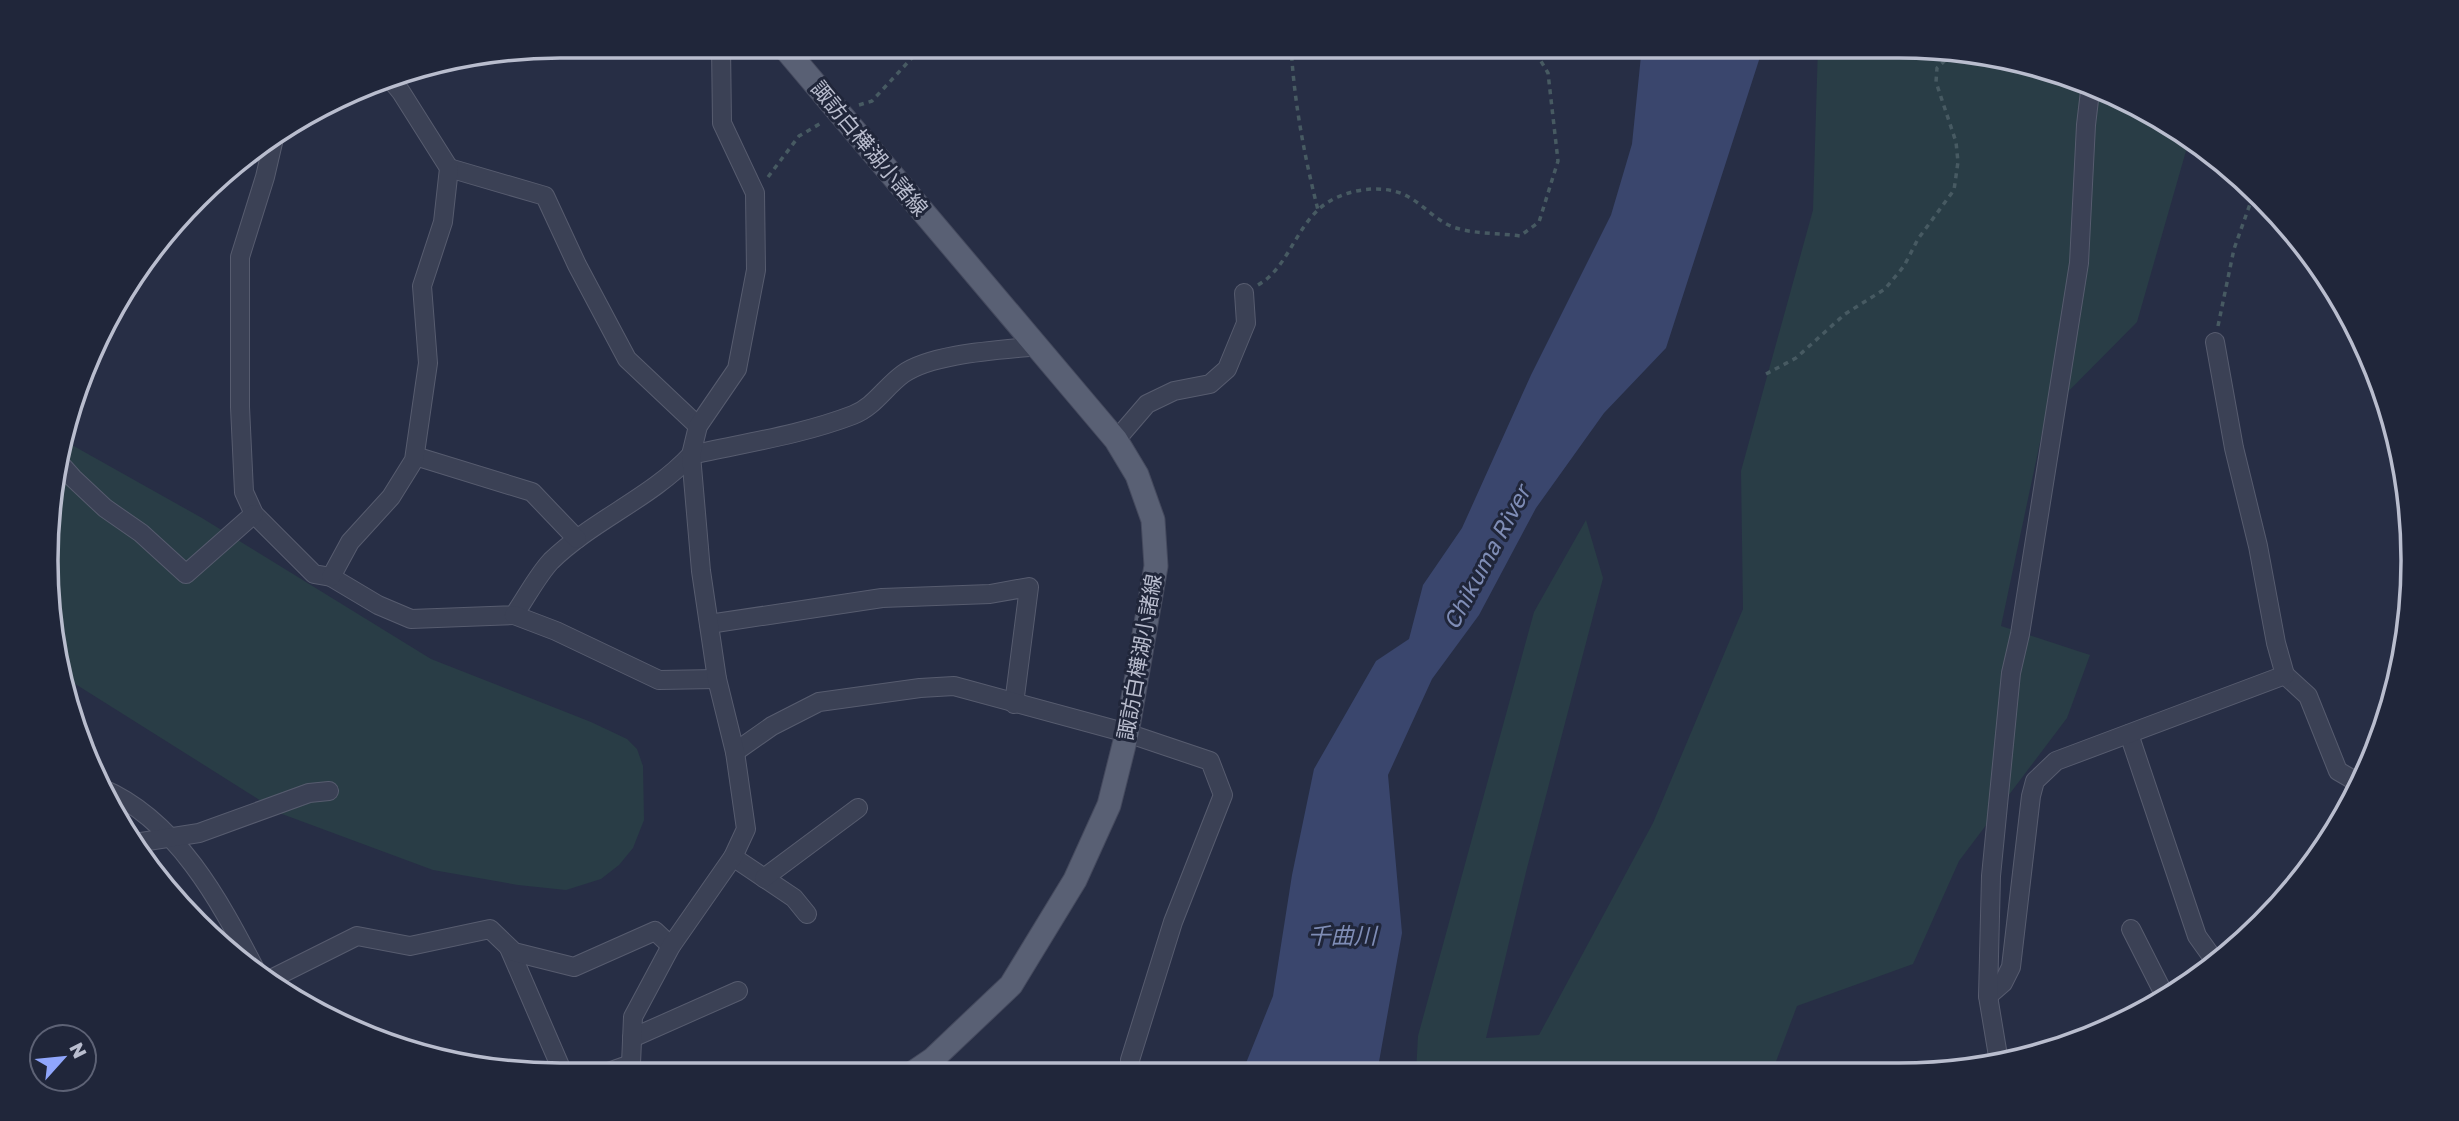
<svg xmlns="http://www.w3.org/2000/svg" width="2459" height="1121" font-family="'Golos Text','Noto Sans JP',sans-serif">
	<rect width="100%" height="100%" fill="#272e45"/>
	<g fill="#293d46">
		<polygon points="1818,46 1899,46 1999,55 2095,85 2190,137 2137,322 2046,414 2001,626 2090,655 2067,718 1959,861 1913,964 1797,1006 1772,1072 1416,1073 1418,1036 1534,612 1586,520 1603,578 1526,872 1486,1038 1539,1035 1653,823 1743,609 1741,471 1813,210"/>
		<polygon points="63,440 202,518 431,659 591,722 627,739 637,749 643,766 644,820 633,848 619,865 601,879 566,890 518,885 433,870 282,814 61,675 50,628 55,460"/>
	</g>
	<polygon fill="#3a466d" points="1642,46 1759,46 1759,60 1666,348 1604,413 1536,508 1479,615 1432,679 1388,775 1402,933 1377,1073 1242,1073 1273,996 1292,875 1314,769 1376,661 1409,639 1423,585 1462,528 1531,375 1611,215 1632,144"/>
	<g fill="none" stroke-linecap="round" stroke-linejoin="round">
		<defs>
			<g id="minor">
				<path d="M 275,134 L 265,177 L 240,257 L 240,407 L 244,492 L 254,514 L 314,574 L 331,577 L 378,605 L 411,619 L 514,615 C 526,598 537,576 551,561 C 593,520 651,498 691,455 C 744,443 801,435 853,415 C 874,407 885,387 903,374 C 932,353 1002,350 1039,346"/>
				<polyline points="449,168 545,196 577,265 627,359 698,426"/>
				<polyline points="1116,440 1147,404 1174,391 1210,384 1227,369 1246,323 1244,293"/>
				<polyline points="415,456 532,492 577,539"/>
				<polyline points="56,459 73,478 105,508 141,533 186,574 254,514"/>
				<polyline points="331,577 350,542 391,497 414,460 428,363 422,286 443,222 449,168 401,92 388,76"/>
				<polyline points="514,615 556,631 659,680 717,679"/>
				<polyline points="709,624 882,598 990,594 1029,587 1014,704"/>
				<polyline points="2285,675 2308,696 2338,771 2357,782 2361,781"/>
				<polyline points="2129,734 2197,936 2217,964"/>
				<polyline points="735,752 772,726 819,702 920,688 954,686 1127,733 1210,761 1223,795 1173,922 1130,1060"/>
				<path d="M 101,788 C 176,819 220,901 255,969"/>
				<polyline points="135,843 199,833 309,793 329,791"/>
				<polyline points="733,857 794,898 807,914"/>
				<polyline points="764,878 858,808"/>
				<polyline points="2131,929 2165,996"/>
				<polyline points="509,948 564,1075"/>
				<polyline points="271,979 357,936 410,946 490,929 514,952 574,967 655,931 671,946"/>
				<polyline points="1988,996 2003,983 2011,967 2031,796 2035,781 2056,761 2285,675 2276,643 2258,546 2234,448 2215,342"/>
				<polyline points="632,1038 738,991"/>
				<polyline points="1999,1062 1988,996 1991,876 2011,673 2020,634 2079,263 2086,125 2091,83"/>
				<polyline points="600,1075 631,1064"/>
				<polyline points="634,1075 631,1064 633,1017 671,946 733,857 746,829 735,752 717,679 701,571 691,455 698,426 737,369 756,270 755,193 722,123 721,46"/>
			</g>
			<polyline id="major" points="783,46 1116,440 1137,475 1153,520 1156,566 1127,733 1109,805 1075,880 1011,985 933,1059 911,1074"/>
		</defs>
		<use href="#minor" stroke="#575c6f" stroke-width="20"/>
		<use href="#major" stroke="#454a5e" stroke-width="25"/>
		<g stroke="#475a62" stroke-width="3.5" stroke-dasharray="5 5" stroke-linecap="butt">
			<polyline points="1225,46 1229,48 1234,46"/>
			<path d="M 1291,46 C 1294,101 1304,155 1318,210"/>
			<polyline points="859,105 872,101 923,46"/>
			<polyline points="768,177 799,136 823,122"/>
			<path d="M 1258,285 C 1286,269 1294,233 1317,211 C 1337,190 1381,182 1407,196 C 1424,205 1437,222 1456,228 C 1475,234 1499,233 1520,236 L 1539,222 L 1558,161 L 1548,73 L 1532,46"/>
			<polyline points="2218,326 2234,249 2255,190"/>
			<polyline points="1766,374 1796,358 1845,314 1885,289 1904,266 1918,239 1954,190 1958,162 1956,142 1936,82 1937,68 1955,51"/>
		</g>
		<use href="#minor" stroke="#3b4155" stroke-width="18"/>
		<use href="#major" stroke="#596074" stroke-width="23"/>
	</g>
	<g text-anchor="middle" dominant-baseline="central" stroke-width="6" stroke-linejoin="round" paint-order="stroke">
		<g font-size="21" fill="#b9bdce" stroke="#20263a">
			<text transform="translate(870 148) rotate(50)">諏訪白樺湖小諸線</text>
			<text transform="translate(1139 657) rotate(-80)">諏訪白樺湖小諸線</text>
		</g>
		<g font-size="23" font-style="italic" fill="#7f8db6" stroke="#20263a">
			<text transform="translate(1486 557) rotate(-62)">Chikuma River</text>
			<text x="1342" y="935">千曲川</text>
		</g>
	</g>
	<path d="M0 0H2459V1121H0ZM560 58H1899A502 502 0 0 1 2401 560V561A502 502 0 0 1 1899 1063H560A502 502 0 0 1 58 561V560A502 502 0 0 1 560 58Z" fill="#20263a" fill-rule="evenodd"/>
	<path fill="none" stroke="#b9bdce" stroke-width="3.5" d="M560 58H1899A502 502 0 0 1 2401 560V561A502 502 0 0 1 1899 1063H560A502 502 0 0 1 58 561V560A502 502 0 0 1 560 58Z"/>
	<g transform="translate(63 1058) rotate(63)"><circle r="33" fill="#20263a" stroke="#5d6275" stroke-width="2"/>
	<path d="M0-5L12 26L0 18L-12 26Z" fill="#90a6fc"/>
	<text y="-10" font-size="19" font-weight="bold" text-anchor="middle" fill="#b9bdce">N</text>
	</g>
</svg>
